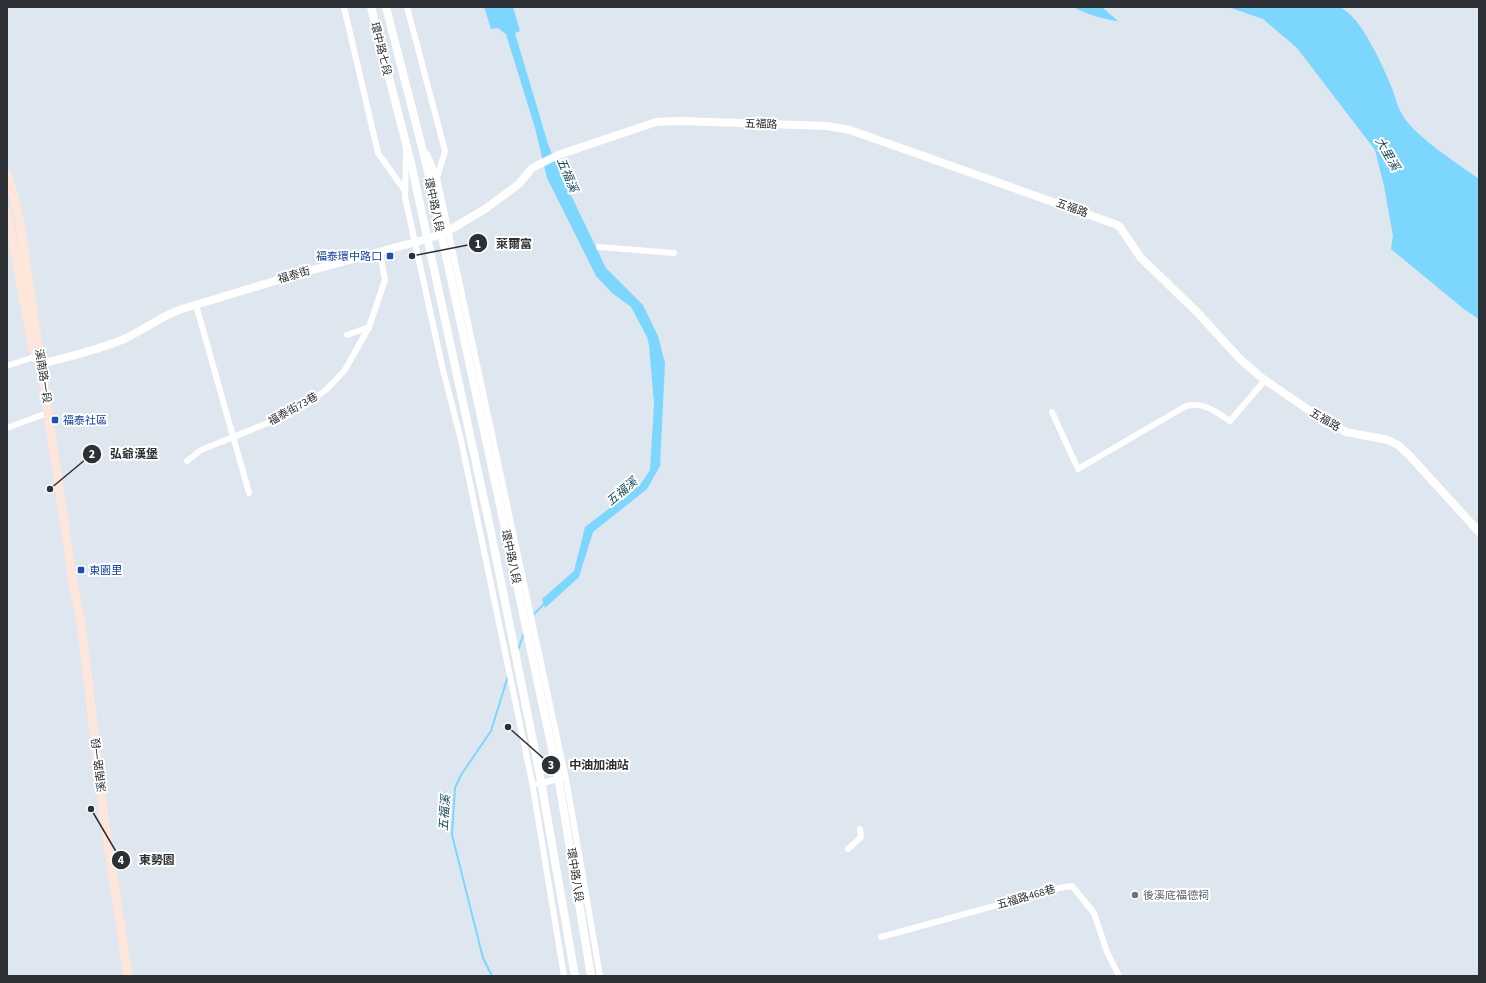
<svg xmlns="http://www.w3.org/2000/svg" width="1486" height="983" font-family="'Source Sans 3','Noto Sans TC',sans-serif">
	<rect width="100%" height="100%" fill="#dee6ef"/>
	<g fill="#7dd6fe">
		<polygon points="484,7 513,7 520,31 515,33 548,144 557,166 606,268 643,305 658,336 665,363 660,466 647,489 593,532 579,577 545,608 542,599 574,571 585,527 640,485 650,470 654,404 649,345 647,337 631,307 612,293 596,276 547,178 535,128 506,34 498,28 491,29"/>
		<path d="M 1074,7 L 1102,7 L 1118,21 C 1110,21 1079,12 1074,7 Z"/>
		<path d="M 1228,7 L 1339,7 C 1361,15 1383,67 1392,88 C 1395,97 1398,108 1403,116 C 1419,140 1456,162 1479,179 L 1479,319 L 1465,310 L 1391,249 L 1393,236 L 1384,186 L 1375,150 L 1297,48 L 1263,19 Z"/>
	</g>
	<g fill="none" stroke-linecap="round" stroke-linejoin="round">
		<g stroke="#7dd6fe" stroke-width="2">
			<polyline points="533,615 545,603"/>
			<polyline points="518,650 524,633"/>
			<polyline points="492,976 483,958 452,835 455,788 461,775 491,731 508,676"/>
		</g>
		<g stroke="#fff" stroke-width="6">
			<polyline points="344,7 378,153 405,191"/>
			<polyline points="407,7 445,151 437,178"/>
			<polyline points="406,151 405,197 443,370 461,440 532,782 564,976"/>
			<polyline points="427,154 437,178 567,784 600,976"/>
			<polyline points="599,247 674,253"/>
			<polyline points="196,305 249,493"/>
			<polyline points="347,335 369,327"/>
			<polyline points="7,366 34,357"/>
			<path d="M 1052,412 L 1078,469 L 1186,406 C 1204,402 1215,411 1230,421 L 1265,380"/>
			<polyline points="7,428 42,415"/>
			<polyline points="187,461 201,450 285,416 309,403 327,389 345,370 369,327 385,280 380,253"/>
			<polyline points="538,784 562,778"/>
			<polyline points="848,849 861,837 860,829"/>
			<polyline points="881,937 1059,888 1072,886 1094,913 1107,952 1119,976"/>
		</g>
		<g stroke="#fff" stroke-width="8">
			<polyline points="371,7 411,163 490,527 541,781 575,976"/>
			<polyline points="386,7 426,163 494,477 559,782 591,976"/>
			<path d="M 34,357 L 41,364 C 68,357 98,350 124,339 C 144,330 161,316 182,309 L 301,273 L 427,239 L 448,231 L 485,209 L 519,184 L 532,168 L 558,155 L 656,122 L 680,121 L 827,126 L 850,130 L 1115,224 L 1120,227 L 1141,258 L 1196,311 L 1241,360 L 1262,378 L 1313,413 L 1346,432 L 1388,440 L 1398,445 L 1409,455 L 1479,532"/>
		</g>
		<g stroke="#fee6da" stroke-width="9">
			<polyline points="7,174 14,197 20,223 74,589 81,622 104,817 128,976"/>
			<polyline points="7,211 33,350"/>
		</g>
	</g>
	<g fill="#1a4fb4" stroke="#fff" stroke-width="1.5">
		<rect x="386" y="252" width="8" height="8" rx="2"/>
		<rect x="51" y="416" width="8" height="8" rx="2"/>
		<rect x="77" y="566" width="8" height="8" rx="2"/>
	</g>
	<circle fill="#6b7280" stroke="#fff" stroke-width="1.5" cx="1135" cy="895" r="4"/>
	<g text-anchor="middle" dominant-baseline="central" stroke-width="4" stroke-linejoin="round" paint-order="stroke">
		<g font-size="11" fill="#2d3034" stroke="#fff">
			<text transform="translate(381 49) rotate(76)">環中路七段</text>
			<text transform="translate(761 124) rotate(2)">五福路</text>
			<text transform="translate(434 205) rotate(78)">環中路八段</text>
			<text transform="translate(1072 208) rotate(20)">五福路</text>
			<text transform="translate(294 275) rotate(-16)">福泰街</text>
			<text transform="translate(43 376) rotate(81)">溪南路一段</text>
			<text transform="translate(293 409) rotate(-29)">福泰街73巷</text>
			<text transform="translate(1325 420) rotate(30)">五福路</text>
			<text transform="translate(511 557) rotate(78)">環中路八段</text>
			<text transform="translate(99 765) rotate(-97)">溪南路一段</text>
			<text transform="translate(575 875) rotate(81)">環中路八段</text>
			<text transform="translate(1026 897) rotate(-16)">五福路468巷</text>
		</g>
		<g font-size="11" fill="#164399" stroke="#fff" text-anchor="start">
			<text x="382" y="256" text-anchor="end">福泰環中路口</text>
			<text x="63" y="420">福泰社區</text>
			<text x="89" y="570">東園里</text>
		</g>
		<g font-size="11" fill="#5b616d" stroke="#fff" text-anchor="start">
			<text x="1143" y="895">後溪底福德祠</text>
		</g>
		<g font-size="12" font-style="italic" fill="#174a5e" stroke="#fff">
			<text transform="translate(1387 154) rotate(60)">大里溪</text>
			<text transform="translate(567 175) rotate(67)">五福溪</text>
			<text transform="translate(622 492) rotate(-40)">五福溪</text>
			<text transform="translate(445 813) rotate(-86)">五福溪</text>
		</g>
	</g>
	<path fill="none" stroke="#2d3034" stroke-width="1.5" d="M412 256L478 243M50 489L92 454M508 727L551 765M91 809L121 860"/>
	<g fill="#2d3034" stroke="#fff" stroke-width="1.5">
		<circle cx="412" cy="256" r="4"/>
		<circle cx="50" cy="489" r="4"/>
		<circle cx="508" cy="727" r="4"/>
		<circle cx="91" cy="809" r="4"/>
		<circle cx="478" cy="243" r="10"/>
		<circle cx="92" cy="454" r="10"/>
		<circle cx="551" cy="765" r="10"/>
		<circle cx="121" cy="860" r="10"/>
	</g>
	<g font-size="12" text-anchor="middle" font-weight="bold" fill="#fff">
		<text x="478" y="248">1</text>
		<text x="92" y="458">2</text>
		<text x="551" y="769">3</text>
		<text x="121" y="864">4</text>
	</g>
	<g font-size="12" text-anchor="middle" font-weight="bold" fill="#2d3034" stroke="#fff" stroke-width="4" stroke-linejoin="round" paint-order="stroke">
		<text x="514" y="248">萊爾富</text>
		<text x="134" y="458">弘爺漢堡</text>
		<text x="599" y="769">中油加油站</text>
		<text x="157" y="864">東勢園</text>
	</g>
	<rect width="1486" height="983" fill="none" stroke="#2d3034" stroke-width="16"/>
</svg>
